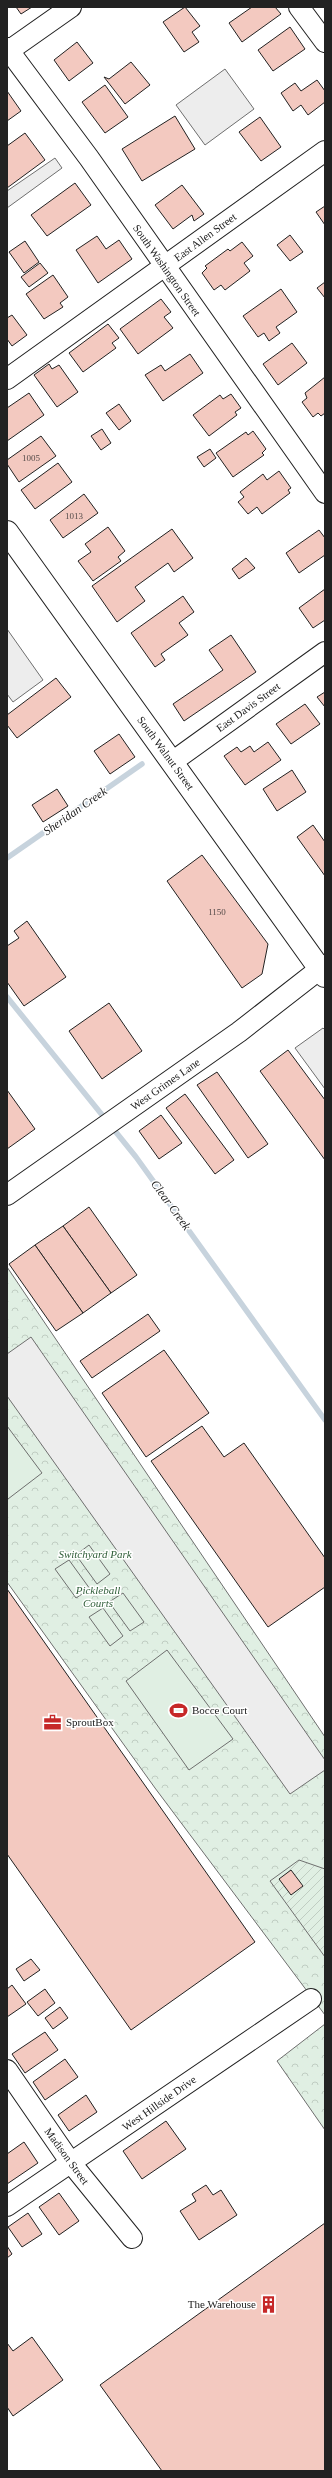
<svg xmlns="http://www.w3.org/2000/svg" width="332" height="2478" font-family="Georgia,serif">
	<defs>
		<pattern id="park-crowns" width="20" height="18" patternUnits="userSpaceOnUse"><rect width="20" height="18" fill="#e0efe3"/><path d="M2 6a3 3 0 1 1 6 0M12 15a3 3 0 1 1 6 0" fill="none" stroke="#c0cdc2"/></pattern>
		<pattern id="garden-furrows" width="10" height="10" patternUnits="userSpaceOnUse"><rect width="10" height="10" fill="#e0efe3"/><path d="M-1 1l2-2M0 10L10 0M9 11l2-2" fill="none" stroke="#c0cdc2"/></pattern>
	</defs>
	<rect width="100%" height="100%" fill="#fff"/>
	<g fill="url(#park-crowns)" stroke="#6f6f6f">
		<polygon points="7,1267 325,1737 325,2015 155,1788 7,1582"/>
		<polygon points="325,2024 325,2130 277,2061"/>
	</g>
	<polygon fill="url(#garden-furrows)" stroke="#6f6f6f" points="299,1860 325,1869 325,1957 270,1881"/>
	<g fill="#e0efe3" stroke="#6f6f6f">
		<polygon points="7,1426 42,1473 8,1499 7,1498"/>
		<polygon points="89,1545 110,1574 97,1584 76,1555"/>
		<polygon points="69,1560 90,1589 76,1598 55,1569"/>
		<polygon points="123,1593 144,1622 130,1631 109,1602"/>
		<polygon points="103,1608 123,1636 110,1646 89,1617"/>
		<polygon points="167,1650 233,1739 189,1770 126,1681"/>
	</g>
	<g fill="#ededed" stroke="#6f6f6f">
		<polygon points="225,69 254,109 205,145 176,105"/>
		<polygon points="55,158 62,168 7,208 7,191"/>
		<polygon points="7,629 43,680 13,702 7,694"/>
		<polygon points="323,1028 325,1030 325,1089 295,1048"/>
		<polygon points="31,1337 325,1760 325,1770 290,1794 7,1396 7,1354"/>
	</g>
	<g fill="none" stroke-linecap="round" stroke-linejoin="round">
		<g stroke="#c7d3dd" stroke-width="5.5">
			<polyline points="7,858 142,764"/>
			<polyline points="7,997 136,1157 325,1420"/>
		</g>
	</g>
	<g fill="#f3c9c0" stroke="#222">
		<polygon points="16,7 32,7 21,14"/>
		<polygon points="185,7 200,26 192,32 199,42 184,52 163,22"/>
		<polygon points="252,7 275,7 281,14 242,42 229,23"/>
		<polygon points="290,27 305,49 273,71 258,50"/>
		<polygon points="77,42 93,63 69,81 54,60"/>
		<polygon points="131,62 150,85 125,104 104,77 109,79"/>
		<polygon points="317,80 325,91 325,102 308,115 301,105 293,111 281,93 295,83 301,91"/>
		<polygon points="105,85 128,117 105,133 82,102"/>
		<polygon points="7,91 21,111 7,121"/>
		<polygon points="175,116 195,149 142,181 122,149"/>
		<polygon points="260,117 281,147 261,161 239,132"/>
		<polygon points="25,133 45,160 7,188 7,146"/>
		<polygon points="75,183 91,205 47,236 31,215"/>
		<polygon points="182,185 204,214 194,221 192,215 173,229 155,205"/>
		<polygon points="325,206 325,225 316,212"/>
		<polygon points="290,235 303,252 290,261 277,245"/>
		<polygon points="97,236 106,249 119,240 132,259 98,283 76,250"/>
		<polygon points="25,241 39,262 24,273 9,252"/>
		<polygon points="242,242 253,256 244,263 250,271 225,290 221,285 214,290 202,273 207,268 205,266 228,249 230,251"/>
		<polygon points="40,263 48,273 29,287 21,277"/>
		<polygon points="53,275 68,297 60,303 63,307 44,319 26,294"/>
		<polygon points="325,282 325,298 317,288"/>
		<polygon points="281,289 297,312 276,327 280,333 269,341 264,333 258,337 243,316"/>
		<polygon points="161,299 171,312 164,317 173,328 138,354 120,329"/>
		<polygon points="12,315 27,335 12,346 7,339 7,318"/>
		<polygon points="108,324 119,338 112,343 116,348 83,372 69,353"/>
		<polygon points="292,343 307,363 278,385 263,364"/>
		<polygon points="190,354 203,373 163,401 145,375 161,365 165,371"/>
		<polygon points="49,364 52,369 59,365 78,392 57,407 34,375"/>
		<polygon points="325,377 325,413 321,416 318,413 313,417 302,402 307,398 305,393"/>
		<polygon points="29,393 44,415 7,441 7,408"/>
		<polygon points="231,394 241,408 235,412 237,415 209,436 193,415 220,395 223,399"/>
		<polygon points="119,404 131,421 119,430 106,413"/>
		<polygon points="102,429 111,443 101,450 91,436"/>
		<polygon points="253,431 266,449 262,453 264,455 233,477 216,453 246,432 248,435"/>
		<polygon points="41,436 56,456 19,482 7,464 7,460"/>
		<polygon points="210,449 216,458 204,467 197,457"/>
		<polygon points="58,463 72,482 35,509 21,490"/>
		<polygon points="279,471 291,488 288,490 290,493 262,514 257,507 248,514 238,502 244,497 240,492 263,474 267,480"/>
		<polygon points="84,494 98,513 63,538 50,520"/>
		<polygon points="108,527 125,551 118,557 121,561 93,581 78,561 91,552 85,544"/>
		<polygon points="172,529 193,558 174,572 168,563 135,587 145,601 117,622 92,586"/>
		<polygon points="319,530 325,538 325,555 299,573 286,553"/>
		<polygon points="246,558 255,568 239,579 232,569"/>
		<polygon points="325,589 325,620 313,628 299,608"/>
		<polygon points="183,596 194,612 179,623 188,635 161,654 165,660 155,667 131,633"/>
		<polygon points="231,635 256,672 184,721 173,704 223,670 209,650"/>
		<polygon points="56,678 71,697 17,738 7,725 7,715"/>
		<polygon points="325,692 325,707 317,697"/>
		<polygon points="305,704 320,724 291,744 276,724"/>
		<polygon points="119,734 135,757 110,774 94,751"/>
		<polygon points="268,742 281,760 245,785 224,756 237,747 241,752 250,746 254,752"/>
		<polygon points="292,770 306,792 277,811 263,789"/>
		<polygon points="57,789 68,806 43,822 32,805"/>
		<polygon points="313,825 325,842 325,876 297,837"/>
		<polygon points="202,855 268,944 262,974 242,988 167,881"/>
		<polygon points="27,921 66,977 24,1006 7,982 7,946 19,938 14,931"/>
		<polygon points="109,1003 142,1051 102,1079 69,1031"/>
		<polygon points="288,1050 325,1100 325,1160 260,1071"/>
		<polygon points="217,1072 268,1144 248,1158 197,1085"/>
		<polygon points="7,1090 35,1129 7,1149"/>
		<polygon points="185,1094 234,1160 215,1174 166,1108"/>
		<polygon points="161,1115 182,1143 159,1159 139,1131"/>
		<polygon points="89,1207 137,1275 111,1293 63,1226"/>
		<polygon points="63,1226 111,1293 83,1313 35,1245"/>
		<polygon points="35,1245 83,1313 56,1331 9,1264"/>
		<polygon points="148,1314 160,1331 92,1378 80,1361"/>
		<polygon points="164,1350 209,1413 146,1457 102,1393"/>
		<polygon points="202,1426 224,1457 244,1443 325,1558 325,1587 268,1627 151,1461"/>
		<polygon points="7,1589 255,1942 131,2030 7,1854"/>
		<polygon points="291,1870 303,1886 291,1895 279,1879"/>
		<polygon points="31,1959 40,1970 24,1981 16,1969"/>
		<polygon points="12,1985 26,2004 7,2017 7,1989"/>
		<polygon points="45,1989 55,2003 38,2016 27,2002"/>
		<polygon points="60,2007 68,2018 53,2029 45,2018"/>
		<polygon points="45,2032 58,2050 25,2073 12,2054"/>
		<polygon points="65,2059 78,2077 45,2100 33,2082"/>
		<polygon points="86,2095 97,2112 69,2131 58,2115"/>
		<polygon points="166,2121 186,2149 142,2179 123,2151"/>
		<polygon points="24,2142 38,2163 7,2184 7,2154"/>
		<polygon points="206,2185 213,2195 221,2190 237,2215 199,2240 180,2211 196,2201 192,2194"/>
		<polygon points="59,2193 79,2221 59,2235 39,2207"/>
		<polygon points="28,2213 42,2234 22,2247 8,2227"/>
		<polygon points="325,2223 325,2471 162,2471 100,2385"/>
		<polygon points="7,2246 12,2254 7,2258"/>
		<polygon points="32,2337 63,2380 13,2416 7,2407 7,2343 13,2351"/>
	</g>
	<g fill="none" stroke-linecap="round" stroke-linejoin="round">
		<defs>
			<g id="minor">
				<polyline points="299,7 325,42"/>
				<polyline points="7,48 89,158 325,493"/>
				<polyline points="7,52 71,7"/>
				<polyline points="7,379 325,151"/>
				<polyline points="172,762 325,652"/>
				<polyline points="7,1195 239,1032 325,965"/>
				<polyline points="7,2070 71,2163 132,2238"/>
				<polyline points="7,2206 311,1999"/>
			</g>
			<polyline id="major" points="7,532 325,976"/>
		</defs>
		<use href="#minor" stroke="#222" stroke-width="22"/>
		<use href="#major" stroke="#222" stroke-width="24"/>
		<use href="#minor" stroke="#fff" stroke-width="20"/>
		<use href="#major" stroke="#fff" stroke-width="22"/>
	</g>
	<defs>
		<symbol id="stadium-bare" viewBox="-9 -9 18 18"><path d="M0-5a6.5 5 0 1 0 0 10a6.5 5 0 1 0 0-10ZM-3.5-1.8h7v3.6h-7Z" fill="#c62828" stroke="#fff" stroke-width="2.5" paint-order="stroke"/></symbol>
		<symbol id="office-bare" viewBox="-9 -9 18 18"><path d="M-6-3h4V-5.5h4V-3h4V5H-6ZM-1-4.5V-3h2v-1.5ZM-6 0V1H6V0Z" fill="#c62828" stroke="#fff" stroke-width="2.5" paint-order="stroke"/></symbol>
		<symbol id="building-bare" viewBox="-9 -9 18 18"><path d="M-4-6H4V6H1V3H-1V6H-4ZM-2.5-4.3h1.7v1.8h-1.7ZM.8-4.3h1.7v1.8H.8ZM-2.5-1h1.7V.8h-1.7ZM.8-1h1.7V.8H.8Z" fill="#c62828" stroke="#fff" stroke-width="2.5" paint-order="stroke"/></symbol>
	</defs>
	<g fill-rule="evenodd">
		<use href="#stadium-bare" x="166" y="1698" width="25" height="25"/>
		<use href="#office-bare" x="40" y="1710" width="25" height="25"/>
		<use href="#building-bare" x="256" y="2292" width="25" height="25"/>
	</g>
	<g text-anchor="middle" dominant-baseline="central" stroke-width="3" stroke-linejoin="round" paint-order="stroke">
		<g font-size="9" fill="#564c4a">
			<text x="31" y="458">1005</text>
			<text x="74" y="516">1013</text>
			<text x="217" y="912">1150</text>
		</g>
		<g font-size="11" fill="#222" stroke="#fff">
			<text transform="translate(205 237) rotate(-36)">East Allen Street</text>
			<text transform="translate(167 270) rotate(55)">South Washington Street</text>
			<text transform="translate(248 707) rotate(-36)">East Davis Street</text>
			<text transform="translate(166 753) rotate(54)">South Walnut Street</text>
			<text transform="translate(165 1084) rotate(-35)">West Grimes Lane</text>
			<text transform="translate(159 2103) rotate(-35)">West Hillside Drive</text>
			<text transform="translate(67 2156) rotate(54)">Madison Street</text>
		</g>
		<g font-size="11" font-style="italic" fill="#2f5e38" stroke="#fff">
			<text x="95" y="1554">Switchyard Park</text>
			<text x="98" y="1590">Pickleball<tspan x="98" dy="13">Courts</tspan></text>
		</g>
		<g font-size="11" fill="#222" stroke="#fff" text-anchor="start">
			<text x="192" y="1710">Bocce Court</text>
			<text x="66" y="1722">SproutBox</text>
			<text x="256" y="2304" text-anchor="end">The Warehouse</text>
		</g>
		<g font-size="12" font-style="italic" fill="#222" stroke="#fff">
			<text transform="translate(75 811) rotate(-35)">Sheridan Creek</text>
			<text transform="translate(171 1205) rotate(54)">Clear Creek</text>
		</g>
	</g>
	<rect width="332" height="2478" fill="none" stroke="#222222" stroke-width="16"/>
</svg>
